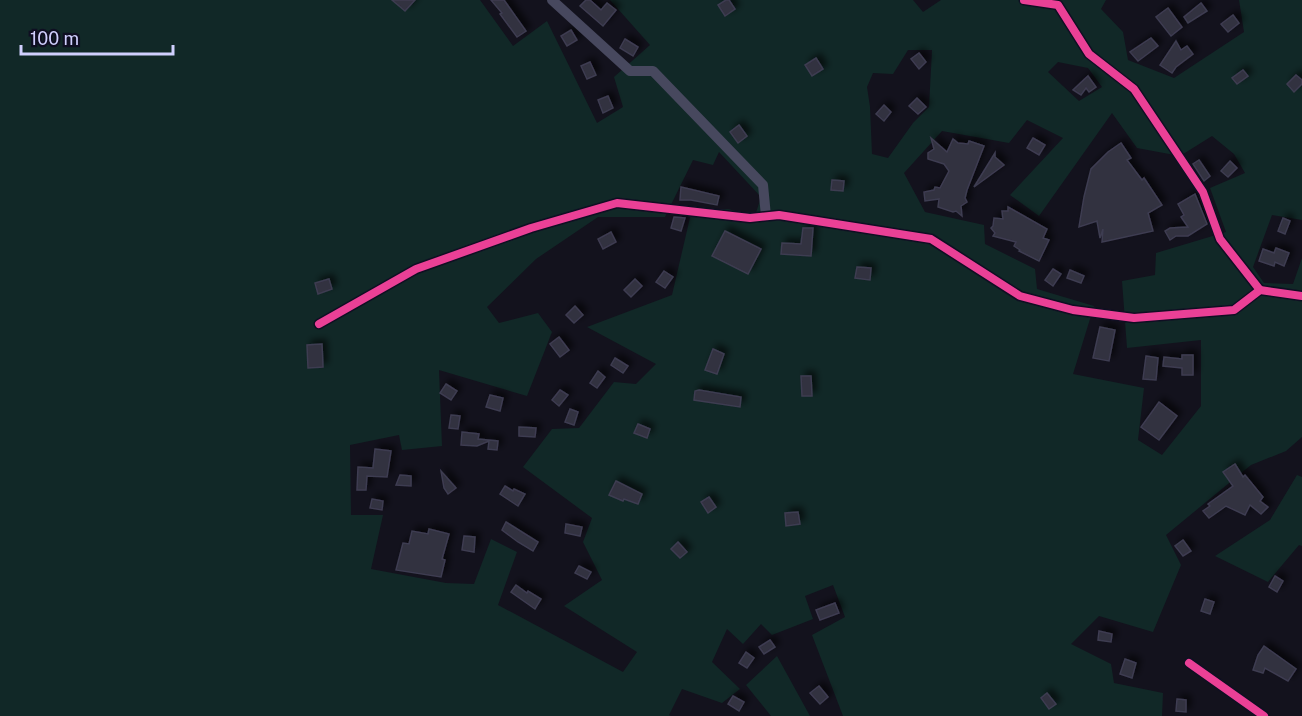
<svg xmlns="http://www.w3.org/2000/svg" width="1302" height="716" font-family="'Public Sans',sans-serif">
	<defs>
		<filter id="shadow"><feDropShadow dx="4.5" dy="-4.5" stdDeviation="3" flood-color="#0009"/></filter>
	</defs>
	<rect width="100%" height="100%" fill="#13121d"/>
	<g fill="#112827" fill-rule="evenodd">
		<path d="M 0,0 L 480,0 L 513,46 L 547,21 L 597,123 L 623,107 L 614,77 L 650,45 L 610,0 L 913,0 L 923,12 L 941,0 L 1106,0 L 1101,9 L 1123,32 L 1128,60 L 1174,78 L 1244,32 L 1239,0 L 1302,0 L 1302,220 L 1272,215 L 1253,267 L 1264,283 L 1293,284 L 1302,258 L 1302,437 L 1286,451 L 1251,465 L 1166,535 L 1181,565 L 1153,632 L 1099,616 L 1071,644 L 1111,664 L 1114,683 L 1163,693 L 1162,716 L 843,716 L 812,635 L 845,617 L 833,585 L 805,596 L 813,619 L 772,635 L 761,624 L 743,644 L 727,629 L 712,662 L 740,689 L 722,703 L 682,689 L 669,715 L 671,716 L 0,716 ZM 908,50 L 932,50 L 929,107 L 913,123 L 888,158 L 872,154 L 870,107 L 867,87 L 873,73 L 893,74 ZM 1058,62 L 1088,68 L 1102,87 L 1079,101 L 1048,72 ZM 1112,113 L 1137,148 L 1180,156 L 1212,136 L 1234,154 L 1245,173 L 1210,188 L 1226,232 L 1156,253 L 1155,275 L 1122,281 L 1127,348 L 1201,340 L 1201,406 L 1162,455 L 1138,440 L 1144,388 L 1073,374 L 1094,306 L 1037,289 L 1035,269 L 985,244 L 984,225 L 925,212 L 904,173 L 942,131 L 1009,143 L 1027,120 L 1063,138 L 1010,195 L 1039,216 ZM 719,152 L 761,197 L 755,216 L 728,209 L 692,209 L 672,295 L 587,327 L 656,364 L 636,384 L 614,382 L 579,428 L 552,429 L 523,467 L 592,518 L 583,542 L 602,580 L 564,606 L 637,652 L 623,672 L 498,605 L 517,552 L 491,539 L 474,584 L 446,583 L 371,569 L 383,515 L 351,515 L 350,445 L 399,435 L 402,450 L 442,446 L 439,370 L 527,396 L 552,332 L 538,313 L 499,323 L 487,307 L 536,259 L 598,217 L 665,217 L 693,160 L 713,165 Z"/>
		<polygon points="1297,475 1302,477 1302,546 1299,545 1268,582 1215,556 1270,520"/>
		<polygon points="777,656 810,716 771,716 746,685"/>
	</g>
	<g fill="#31303f" stroke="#3e3c51" stroke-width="1.5" filter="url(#shadow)">
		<polygon points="392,0 415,0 405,11"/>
		<polygon points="491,0 504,0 526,31 517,37 500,14 502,13"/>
		<polygon points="586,0 590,0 601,10 607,3 616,10 603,26 580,6"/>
		<polygon points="726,0 729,0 735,9 725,16 718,5"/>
		<polygon points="1201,3 1207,11 1188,23 1184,17"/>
		<polygon points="1168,8 1182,27 1171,36 1156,17"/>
		<polygon points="1233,15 1239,23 1228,32 1221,24"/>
		<polygon points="571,30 577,40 567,46 561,36"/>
		<polygon points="1151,38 1158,46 1138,61 1130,52"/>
		<polygon points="625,39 638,47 633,56 620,48"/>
		<polygon points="1176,41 1181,50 1187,46 1193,54 1176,67 1172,73 1160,65"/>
		<polygon points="919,53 926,62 919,69 911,59"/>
		<polygon points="816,58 823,69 812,76 805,65"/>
		<polygon points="590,62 596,75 587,79 581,66"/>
		<polygon points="1243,70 1248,76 1237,84 1232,78"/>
		<polygon points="1296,75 1302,80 1302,84 1294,92 1287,84"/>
		<polygon points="1088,76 1096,87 1089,92 1086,88 1081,95 1073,90"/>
		<polygon points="608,96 613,108 603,113 598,100"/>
		<polygon points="917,98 926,107 918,114 909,106"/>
		<polygon points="884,105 891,112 884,121 876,114"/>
		<polygon points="739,125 747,136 738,143 730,132"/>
		<polygon points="931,138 947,152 953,139 958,143 968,144 969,141 984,146 967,190 965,198 967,202 961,206 962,216 956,211 953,212 938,207 939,199 925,201 924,192 934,190 935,187 940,188 949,171 944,164 928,159 928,153 934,149"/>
		<polygon points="1033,138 1045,145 1039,155 1027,148"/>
		<polygon points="1121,143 1131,158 1127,160 1142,180 1144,178 1162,205 1148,213 1153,231 1102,242 1103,229 1100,238 1097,221 1079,227 1084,197 1091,169 1108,152"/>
		<polygon points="995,153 995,157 1004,165 974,187"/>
		<polygon points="1199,160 1210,176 1204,181 1193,164"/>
		<polygon points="1230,161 1237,168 1228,177 1221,171"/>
		<polygon points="832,180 844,181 843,191 831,190"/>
		<polygon points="681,187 719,196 717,205 691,200 680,200"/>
		<polygon points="1195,194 1207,224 1188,236 1176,236 1170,240 1165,231 1170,228 1188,227 1181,217 1184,215 1178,204"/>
		<polygon points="1008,207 1047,229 1043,238 1049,240 1039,261 1019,251 1020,250 1014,246 1016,242 993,236 995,233 991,228 993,226 994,218 1003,219 1002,211 1008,211"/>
		<polygon points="674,217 685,218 681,231 671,228"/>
		<polygon points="1283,218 1290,221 1285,234 1278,231"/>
		<polygon points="803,228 813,228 811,256 781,254 782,243 801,244"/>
		<polygon points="725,231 761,249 748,274 712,256"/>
		<polygon points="611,232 616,242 603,249 598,239"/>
		<polygon points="1276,248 1289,253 1284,266 1275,262 1274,266 1259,261 1263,249 1274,253"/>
		<polygon points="857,267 871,268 870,280 855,278"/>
		<polygon points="1053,269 1061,274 1053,286 1045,280"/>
		<polygon points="1070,270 1084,276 1081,283 1067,278"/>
		<polygon points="664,271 673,277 665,288 656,282"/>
		<polygon points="329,279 332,289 318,294 315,283"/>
		<polygon points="635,279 642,286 631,297 624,290"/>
		<polygon points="575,306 583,315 574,323 566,315"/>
		<polygon points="1100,327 1115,330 1109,361 1093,358"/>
		<polygon points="559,337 569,350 560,357 550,344"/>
		<polygon points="322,344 323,367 308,368 307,345"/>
		<polygon points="713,349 724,354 717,374 705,370"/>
		<polygon points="1182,355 1193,355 1193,375 1182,375 1182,368 1163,366 1164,357 1182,359"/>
		<polygon points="1146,356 1158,358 1156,380 1143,379"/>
		<polygon points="615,358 628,366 623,373 611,365"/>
		<polygon points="598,371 605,377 597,388 590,383"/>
		<polygon points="801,376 811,376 812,396 802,396"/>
		<polygon points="446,384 457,391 451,400 440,393"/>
		<polygon points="560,390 568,395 559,406 552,400"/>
		<polygon points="699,390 741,397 740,407 694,400 695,391"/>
		<polygon points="490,395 503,398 500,411 486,407"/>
		<polygon points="1159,402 1177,416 1159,440 1141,427"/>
		<polygon points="570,409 578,412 574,425 565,422"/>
		<polygon points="451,415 460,416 458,429 449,428"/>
		<polygon points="638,424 650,429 647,438 634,433"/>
		<polygon points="519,427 536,428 535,437 519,436"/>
		<polygon points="462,432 479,434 478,439 498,441 497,450 488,449 489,441 477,446 461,445"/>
		<polygon points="375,449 391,451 387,477 367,476 366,490 357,490 358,467 373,468"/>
		<polygon points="1235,464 1243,477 1245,475 1263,497 1260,501 1268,507 1261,514 1250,505 1245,515 1226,506 1209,518 1203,511 1210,506 1208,504 1233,486 1223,472"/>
		<polygon points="441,471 456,488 448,494 444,488"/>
		<polygon points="400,475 411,476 411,486 396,485"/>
		<polygon points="616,481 642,494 638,504 624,499 623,501 609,495"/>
		<polygon points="505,486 513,491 514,489 525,494 518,506 500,494"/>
		<polygon points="709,497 716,507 708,513 701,502"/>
		<polygon points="372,499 383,501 382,510 370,508"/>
		<polygon points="798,512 800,524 786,526 785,513"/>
		<polygon points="506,522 538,542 533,551 518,542 502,530"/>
		<polygon points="566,524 582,527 580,536 565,533"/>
		<polygon points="429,529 449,534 442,559 445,560 441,577 396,570 403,543 409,544 412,531 428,534"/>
		<polygon points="464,536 475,537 474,552 462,550"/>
		<polygon points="1183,540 1191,551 1183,556 1175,546"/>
		<polygon points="678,542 687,552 680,558 671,549"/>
		<polygon points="579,566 591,572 587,579 575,573"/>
		<polygon points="1275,576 1283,581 1277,592 1269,587"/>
		<polygon points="516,585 527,593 528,591 541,599 535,609 511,592"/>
		<polygon points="1205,599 1214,602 1210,614 1201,611"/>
		<polygon points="835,603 839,613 820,620 816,610"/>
		<polygon points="1099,631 1112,634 1111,642 1098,640"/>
		<polygon points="770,640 775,647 764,654 759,647"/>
		<polygon points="1264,646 1296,669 1288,681 1265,668 1263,673 1253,670 1258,655"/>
		<polygon points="746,652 754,658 747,668 739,663"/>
		<polygon points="1125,659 1136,663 1132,678 1120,674"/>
		<polygon points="819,686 828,697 820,704 810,693"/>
		<polygon points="1047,693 1056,704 1049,709 1041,698"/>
		<polygon points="733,696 744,702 739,711 728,704"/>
		<polygon points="1177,699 1186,700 1186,712 1176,711"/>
	</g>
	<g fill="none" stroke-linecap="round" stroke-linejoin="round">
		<g stroke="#47485e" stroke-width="10">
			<polyline points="552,0 630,71 653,71 763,185 766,216"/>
			<polyline points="1024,0 1058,5 1089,54 1134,89 1203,192 1220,239 1260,290"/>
			<polyline points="319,324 416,269 531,228 617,203 750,218 779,215 931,239 1020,296 1073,310 1134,318 1234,310 1260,290 1302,296"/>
			<polyline points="1189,663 1264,716"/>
		</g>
		<defs>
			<g id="cycleway">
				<polyline points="1024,0 1058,5 1089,54 1134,89 1203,192 1220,239 1260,290"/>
				<polyline points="319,324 416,269 531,228 617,203 750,218 779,215 931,239 1020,296 1073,310 1134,318 1234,310 1260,290 1302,296"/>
				<polyline points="1189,663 1264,716"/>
			</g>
		</defs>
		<use href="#cycleway" stroke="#0f0e22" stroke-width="11"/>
		<use href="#cycleway" stroke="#ea4096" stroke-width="8"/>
	</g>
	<path d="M21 45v9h152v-9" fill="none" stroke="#d0cffe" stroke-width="3"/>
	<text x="30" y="45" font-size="18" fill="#d0cffe" stroke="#0f0e22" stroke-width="4.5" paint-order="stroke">100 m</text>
</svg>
